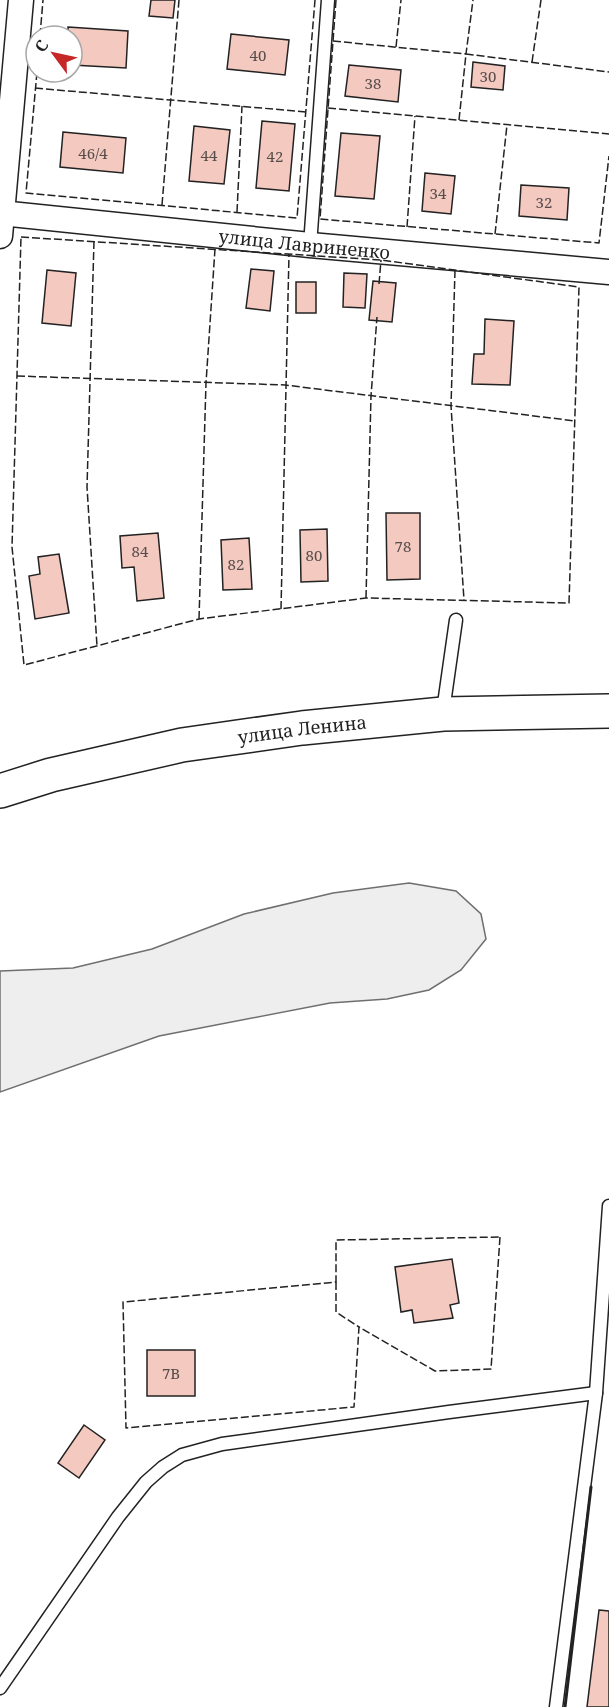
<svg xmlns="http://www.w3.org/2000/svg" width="609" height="1707" font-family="'Noto Serif',serif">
	<rect width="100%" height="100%" fill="#fff"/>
	<polygon fill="#eee" stroke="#6f6f6f" stroke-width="1.5" points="409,883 456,891 481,914 486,939 461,970 429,990 387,999 330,1003 159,1036 0,1092 0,971 73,968 152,949 244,914 333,893"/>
	<g fill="#f3c9c0" stroke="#222" stroke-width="1.5">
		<polygon points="151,0 175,0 173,18 149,16"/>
		<polygon points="68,27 128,31 126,68 72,65 72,36 68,36"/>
		<polygon points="231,34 289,40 285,75 227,69"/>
		<polygon points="473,62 505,66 503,90 471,87"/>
		<polygon points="349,65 401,70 398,102 345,96"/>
		<polygon points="262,121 295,124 289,191 256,188"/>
		<polygon points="194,126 230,130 224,184 189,181"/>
		<polygon points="63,132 126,138 123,173 60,167"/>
		<polygon points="341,133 380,136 374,199 335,196"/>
		<polygon points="425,173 455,176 451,214 422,211"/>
		<polygon points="521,185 569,188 567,220 519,216"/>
		<polygon points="251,269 274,271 270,311 246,308"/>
		<polygon points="47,270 76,273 71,326 42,323"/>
		<polygon points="344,273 367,274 365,308 343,307"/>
		<polygon points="373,281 396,283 392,322 369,320"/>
		<rect x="296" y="282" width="20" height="31"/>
		<polygon points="485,319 514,321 510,385 472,384 474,354 484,354"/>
		<polygon points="386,513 420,513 420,579 387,580"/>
		<polygon points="327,529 328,581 301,582 300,530"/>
		<polygon points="158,533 164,598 137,601 134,567 122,568 120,536"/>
		<polygon points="249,538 252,589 223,590 221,540"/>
		<polygon points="59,554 69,613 35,619 29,576 40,574 38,557"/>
		<polygon points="452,1259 459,1303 450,1305 453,1318 414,1323 412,1310 401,1312 395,1267"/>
		<rect x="147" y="1350" width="48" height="46"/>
		<polygon points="84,1425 105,1440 79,1478 58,1463"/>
		<polygon points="599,1610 609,1611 609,1707 587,1707"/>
	</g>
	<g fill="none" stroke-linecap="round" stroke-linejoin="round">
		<defs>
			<g id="service">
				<polyline points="310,245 328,0"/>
				<polyline points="443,711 456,620"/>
				<polyline points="0,1688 118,1517 146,1482 163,1467 182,1455 222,1444 449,1412 596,1393"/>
				<polyline points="556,1707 596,1393 609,1206"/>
			</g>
			<g id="minor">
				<path id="s1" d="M 0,213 L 310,245 L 609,272"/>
				<polyline points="0,236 21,0"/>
			</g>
			<g id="secondary">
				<path id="s2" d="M 0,791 L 51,775 L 182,745 L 302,728 L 443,714 L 609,711"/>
			</g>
		</defs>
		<use href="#service" stroke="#222" stroke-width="15"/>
		<use href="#minor" stroke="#222" stroke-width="27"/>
		<use href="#secondary" stroke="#222" stroke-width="36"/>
		<use href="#service" stroke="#fff" stroke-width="12"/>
		<use href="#minor" stroke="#fff" stroke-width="24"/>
		<use href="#secondary" stroke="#fff" stroke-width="33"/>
		<g stroke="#222" stroke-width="1.5" stroke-dasharray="8 3" stroke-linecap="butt">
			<polyline points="336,0 320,219 599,243 609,156"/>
			<polyline points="40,36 43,0"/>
			<polyline points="333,41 466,54 473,0"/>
			<polyline points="396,47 401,0"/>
			<polyline points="532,62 541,0"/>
			<polyline points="37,72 26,193 297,218 315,0"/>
			<polyline points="35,88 306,112"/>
			<polyline points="328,108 609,134"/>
			<polyline points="459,120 466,54 609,72"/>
			<polyline points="162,205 179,0"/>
			<polyline points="237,212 242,106"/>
			<polyline points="407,227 415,116"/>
			<polyline points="495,234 507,125"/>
			<polygon points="21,237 381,260 579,287 569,603 366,598 199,619 24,665 12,547"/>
			<polyline points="94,241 87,487 97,646"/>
			<polyline points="455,270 451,406 464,600"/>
			<polyline points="379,284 381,260"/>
			<polyline points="17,376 285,385 575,421"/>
			<polyline points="366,598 371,396 377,317"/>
			<polyline points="281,609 289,254"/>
			<polyline points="199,619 206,383 215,249"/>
			<polygon points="500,1237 491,1369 435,1371 359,1327 354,1407 126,1428 123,1302 336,1282 336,1240"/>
			<polyline points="336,1282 336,1312 359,1327"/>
		</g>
		<polyline stroke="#222" stroke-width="3" points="565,1707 591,1487"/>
	</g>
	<g text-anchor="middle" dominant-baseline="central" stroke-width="4.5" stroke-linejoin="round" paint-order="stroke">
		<g font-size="15" fill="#564c4a">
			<text x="258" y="55">40</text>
			<text x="488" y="76">30</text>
			<text x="373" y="83">38</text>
			<text x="93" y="153">46/4</text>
			<text x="209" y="155">44</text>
			<text x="275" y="156">42</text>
			<text x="438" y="193">34</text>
			<text x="544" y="202">32</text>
			<text x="403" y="546">78</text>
			<text x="140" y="551">84</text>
			<text x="314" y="555">80</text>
			<text x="236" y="564">82</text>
			<text x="171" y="1373">7В</text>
		</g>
		<g font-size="18" fill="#222" stroke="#fff">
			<text stroke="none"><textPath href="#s1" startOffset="306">улица Лавриненко</textPath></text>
			<text stroke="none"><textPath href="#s2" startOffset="309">улица Ленина</textPath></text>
		</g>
	</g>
	<g transform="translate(54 54) rotate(303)"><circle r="28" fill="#ffffff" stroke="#a7a7a7" stroke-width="1.5"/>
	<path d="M0-4.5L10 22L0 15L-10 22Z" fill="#c62828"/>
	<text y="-9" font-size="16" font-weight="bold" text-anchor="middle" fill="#222222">С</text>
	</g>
</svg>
